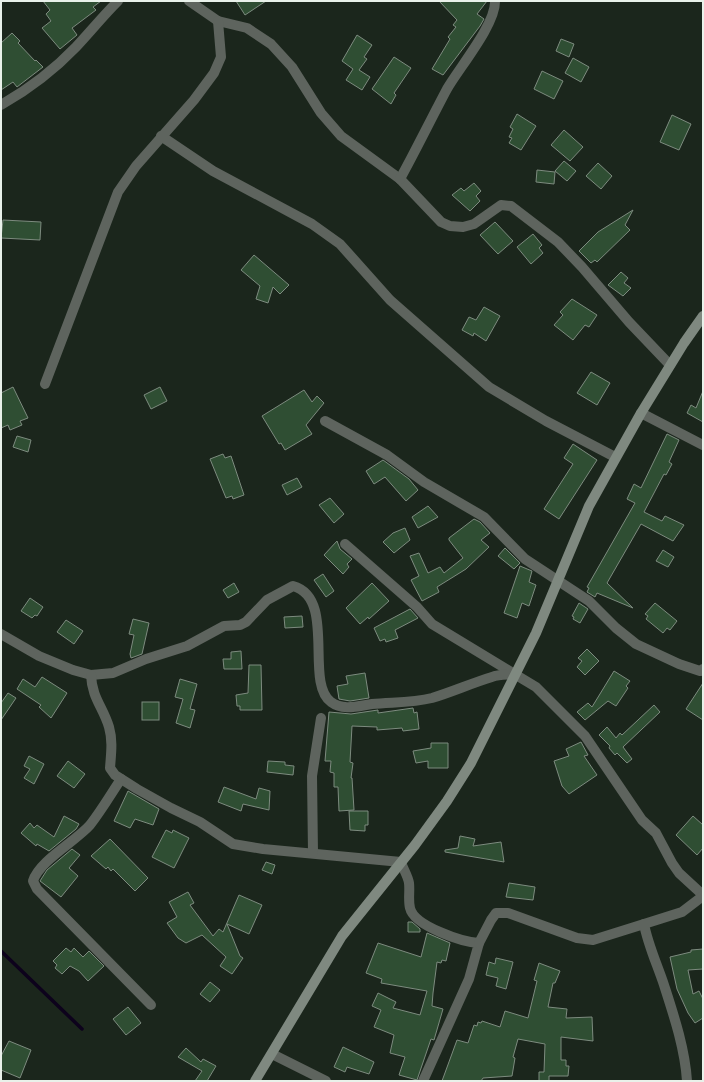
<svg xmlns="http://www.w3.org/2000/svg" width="704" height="1082" font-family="'Zilla Slab',serif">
	<rect width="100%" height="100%" fill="#1b261c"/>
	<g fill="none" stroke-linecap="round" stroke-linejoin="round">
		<polyline stroke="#0d021c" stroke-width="3.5" points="1,951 82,1029"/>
	</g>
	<g fill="#2f4e33" stroke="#7d8b7f">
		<polygon points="43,1 101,1 93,7 96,10 72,28 77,35 60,49 42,28 51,21 46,14 50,10"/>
		<polygon points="236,1 266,1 245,15"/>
		<polygon points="439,1 487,1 477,14 484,19 480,26 443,75 432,69 450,39 448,37 456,27 453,25 457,20"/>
		<polygon points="12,33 20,41 18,43 35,61 36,60 43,67 17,87 13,82 1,90 1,43"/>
		<polygon points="357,35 372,45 364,57 367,59 359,70 370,77 362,90 346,80 353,69 342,61"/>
		<polygon points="561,39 574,44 569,57 556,51"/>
		<polygon points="394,57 411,68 394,93 396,95 391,104 372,89"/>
		<polygon points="573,58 589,67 581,82 565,73"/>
		<polygon points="542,71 563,81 554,99 534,89"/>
		<polygon points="517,114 536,126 521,150 509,143 512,138 509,137 513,129 510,127"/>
		<polygon points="672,115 691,124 679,150 660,142"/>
		<polygon points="564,130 583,147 570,161 551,145"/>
		<polygon points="564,161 576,171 567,181 555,171"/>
		<polygon points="598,163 612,176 601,189 586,176"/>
		<polygon points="537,170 555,172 554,184 536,182"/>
		<polygon points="474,183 481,191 476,196 480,201 470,211 452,195 461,188 464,191"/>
		<polygon points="633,210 625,225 630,230 597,262 595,260 591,263 579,251 598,232"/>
		<polygon points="3,220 41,222 40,240 1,238"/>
		<polygon points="495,222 513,241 498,254 480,235"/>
		<polygon points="533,234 542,245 539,248 543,253 531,264 517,247"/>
		<polygon points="254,255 289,285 280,294 273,287 268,303 256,299 260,286 241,270"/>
		<polygon points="621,272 628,278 624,283 631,288 623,296 608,285"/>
		<polygon points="572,299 597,315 589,327 585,325 573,340 554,325 563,315 560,312"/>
		<polygon points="484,307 500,316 486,341 474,333 473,336 462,330 469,317 476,320"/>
		<polygon points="591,372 610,383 597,405 577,393"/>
		<polygon points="13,387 28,418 20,421 22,425 10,430 8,425 1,428 1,393"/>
		<polygon points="160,387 167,401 151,409 144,395"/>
		<polygon points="304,390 312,402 317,396 324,403 306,425 312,434 285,450 281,443 279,444 262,416"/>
		<polygon points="703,391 703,422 687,413 691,405 696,408"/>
		<polygon points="667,434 679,440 669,462 672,464 666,475 664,474 644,512 662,521 665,516 684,525 673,541 641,524 607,583 633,608 597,593 595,597 587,592 589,588 587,587 635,503 627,499 634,484 641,488"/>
		<polygon points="17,436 31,440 28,452 13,447"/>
		<polygon points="573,444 597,460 559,519 544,509 573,464 564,458"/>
		<polygon points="223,454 225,458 231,456 244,495 233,499 232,496 226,498 210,459"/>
		<polygon points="383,460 409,479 418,490 406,501 385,477 374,484 366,471"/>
		<polygon points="297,478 302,487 287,495 282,485"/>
		<polygon points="330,498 344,514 334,523 319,505"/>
		<polygon points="428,506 438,517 418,528 412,517"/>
		<polygon points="474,519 480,522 490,533 481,540 489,547 466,569 437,587 439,592 422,601 411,580 419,576 410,556 419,553 428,573 440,567 444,573 463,558 449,540 449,538"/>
		<polygon points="405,528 410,540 394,553 383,542 393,533"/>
		<polygon points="337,541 340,549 352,559 347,564 349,567 343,574 324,555"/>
		<polygon points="505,548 520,563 514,569 498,556"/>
		<polygon points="663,550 674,557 668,567 656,561"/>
		<polygon points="520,566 532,571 529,582 536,585 529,606 522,603 517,618 504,613"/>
		<polygon points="323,574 334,591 326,597 314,580"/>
		<polygon points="234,583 239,592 228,598 223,590"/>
		<polygon points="372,583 389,601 369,619 368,617 360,624 346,608"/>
		<polygon points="30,598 43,607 37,616 35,615 32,618 21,611"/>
		<polygon points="579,603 588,609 580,623 573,619 574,617 572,616"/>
		<polygon points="655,603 677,621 670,630 667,628 663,633 646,619 648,616 645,614"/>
		<polygon points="410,609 418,618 395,630 398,638 386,642 385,639 380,641 374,628"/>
		<polygon points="302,616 303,627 285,628 284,617"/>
		<polygon points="133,619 149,623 142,654 131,658 130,654 134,635 129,634"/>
		<polygon points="66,620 83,631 74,644 57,632"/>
		<polygon points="587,649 599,661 585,675 577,667 582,661 578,658"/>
		<polygon points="241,651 242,669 224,669 223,659 231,659 231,652"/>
		<polygon points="249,665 261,665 262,710 240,710 240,706 237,706 236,695 248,693"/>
		<polygon points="614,671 630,681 626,686 628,688 616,706 608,701 585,720 577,712 588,703 592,707"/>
		<polygon points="365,673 369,698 350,701 339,699 337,686 348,684 346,676"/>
		<polygon points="42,677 67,693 51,718 39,707 41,705 17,689 23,679 35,687"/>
		<polygon points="180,679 197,684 190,709 195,710 190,728 176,723 183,699 175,697"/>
		<polygon points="703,683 703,720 686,709"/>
		<polygon points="8,693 16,698 1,720 1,703"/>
		<rect x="142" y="702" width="17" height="18"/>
		<polygon points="654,705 660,712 623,747 632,759 627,763 617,753 615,755 609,748 610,746 599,735 607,727 616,738 620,733 622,735"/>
		<polygon points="413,708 414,713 417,712 419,729 403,731 402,728 377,730 377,727 352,726 350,762 353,763 351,778 352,778 354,810 339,811 338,787 334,787 334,773 330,772 331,761 325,761 329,712 351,714 378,710 378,713"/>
		<polygon points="581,742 588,755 584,756 597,775 569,794 562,786 554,761 569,756 566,749"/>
		<polygon points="431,743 448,743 448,768 428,768 428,761 416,763 413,751 431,748"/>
		<polygon points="29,756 44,764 34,784 24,778 30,769 24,766"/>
		<polygon points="68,761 85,774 74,788 57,776"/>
		<polygon points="268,761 285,762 285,765 294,766 293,775 267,772"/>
		<polygon points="224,787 256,799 259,788 270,791 269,810 243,804 241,811 218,802"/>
		<polygon points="128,791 159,809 153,825 135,819 130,828 114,821"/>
		<polygon points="349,811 368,811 368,825 365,825 365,831 350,830"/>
		<polygon points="64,816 79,824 76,829 49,851 37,844 36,846 21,833 30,823 34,828 37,825 54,837"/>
		<polygon points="693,816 703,825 703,848 697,855 676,835"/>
		<polygon points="166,830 172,833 173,830 189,838 174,868 152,857"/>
		<polygon points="460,836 475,839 473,846 501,842 504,862 445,852 445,850 458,848"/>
		<polygon points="110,839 148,878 135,891 113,869 111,871 108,867 106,869 91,856"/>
		<polygon points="72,849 80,855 69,868 78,876 61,897 40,881 47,870"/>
		<polygon points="266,862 275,865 272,874 262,870"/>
		<polygon points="509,883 535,887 533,900 506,897"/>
		<polygon points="188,892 194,903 190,905 213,936 219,929 223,932 239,895 262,905 249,934 227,924 240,956 243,958 232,974 220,966 226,957 202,935 186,943 178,938 167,923 177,917 169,902"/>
		<polygon points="408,922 412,922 420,929 420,932 408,932"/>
		<polygon points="427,933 450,943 446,961 442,960 441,963 437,962 433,993 432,1006 443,1009 434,1040 431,1039 417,1080 399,1075 405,1057 390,1053 394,1035 374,1027 381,1010 372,1006 378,993 396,1002 393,1008 420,1015 427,991 381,983 382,979 366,973 378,943 421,957"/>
		<polygon points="66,948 71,952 74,948 83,957 89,951 104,966 88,981 79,971 70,966 62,974 55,968 57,965 53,961"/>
		<polygon points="703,949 703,969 688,970 693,994 699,991 703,999 703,1018 695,1023 688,1013 677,989 670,957 691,952 691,950"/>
		<polygon points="496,958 513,962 506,989 496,986 498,978 486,975 489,962 495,964"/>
		<polygon points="539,963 560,971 555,983 553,983 548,1007 567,1009 566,1018 592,1017 593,1041 561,1037 561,1060 566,1060 566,1066 569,1066 568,1076 549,1076 549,1081 539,1081 539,1072 544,1072 545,1044 518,1039 513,1057 515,1058 512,1076 483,1078 481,1081 442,1081 457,1040 468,1043 474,1025 477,1026 478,1022 481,1023 482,1021 500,1027 505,1011 528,1018 537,981 534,980"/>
		<polygon points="210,982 220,990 210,1002 200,994"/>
		<polygon points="128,1007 141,1023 126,1035 113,1019"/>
		<polygon points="9,1041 31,1050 20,1078 1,1070 1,1056"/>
		<polygon points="343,1047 374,1062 369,1074 347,1067 345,1072 334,1067"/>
		<polygon points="186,1048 201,1062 203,1059 216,1066 207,1081 195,1081 202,1071 178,1057"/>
	</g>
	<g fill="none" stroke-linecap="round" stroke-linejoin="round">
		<g stroke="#5e645e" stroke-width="10">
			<polyline points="189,1 218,21 247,28 271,44 292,67 321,113 341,136 400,179 441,222 450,226 463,227 474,224 501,205 511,206 558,242 582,267 629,322 670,365"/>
			<path d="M 1,105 C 29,89 54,70 76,47 C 90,32 103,16 118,1"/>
			<polyline points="161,136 213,171 312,224 340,244 390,300 489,387 546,421 615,457"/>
			<path d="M 400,179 C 416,150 431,119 447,89 C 459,68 496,24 495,1"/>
			<polyline points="45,384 118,192 136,166 194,100 214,73 221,57 218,21"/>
			<polyline points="641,413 703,445"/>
			<polyline points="325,421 387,455 424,482 484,517 525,559 589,601 616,628 636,644 679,664 700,671 703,669"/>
			<polyline points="345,544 417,607 432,624 536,687 585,736 642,820 656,833 672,863 679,873 703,895"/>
			<path d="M 1,634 L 39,656 L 73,670 L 91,675 L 113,673 L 146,659 L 187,646 L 224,626 L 240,625 L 246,622 L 267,600 L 293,586 C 337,598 304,683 331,702 C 343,711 358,706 372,704 C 392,702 412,703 432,698 C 452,692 472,683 492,677 C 499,674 508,675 516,674"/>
			<path d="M 91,675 C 92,698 103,707 109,727 C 113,741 111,754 110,768 L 115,775 L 137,789 L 171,808 L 200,822 L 233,844 L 263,849 L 401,862 C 403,869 408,876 409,883 C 410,891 408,900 410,908 C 414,926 462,942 479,943 L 469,979 L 423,1081"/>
			<path d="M 121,779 C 111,794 101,811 90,825 C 76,841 39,861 33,881 L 37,889 L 151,1005"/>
			<polyline points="313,853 312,776 321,718"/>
			<polyline points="479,943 491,920 496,913 508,913 577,938 593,940 644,924"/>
			<polyline points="272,1054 326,1081"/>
			<path d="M 687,1081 C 685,1049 674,1016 664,985 C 657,964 648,945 644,924 L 682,912 L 703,896"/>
		</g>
		<polyline stroke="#7f8980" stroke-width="10" points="255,1081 342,936 415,845 447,801 471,763 536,633 589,506 641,413 684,343 703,316"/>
	</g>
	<rect width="704" height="1082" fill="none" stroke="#e9f1ea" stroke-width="4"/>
</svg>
